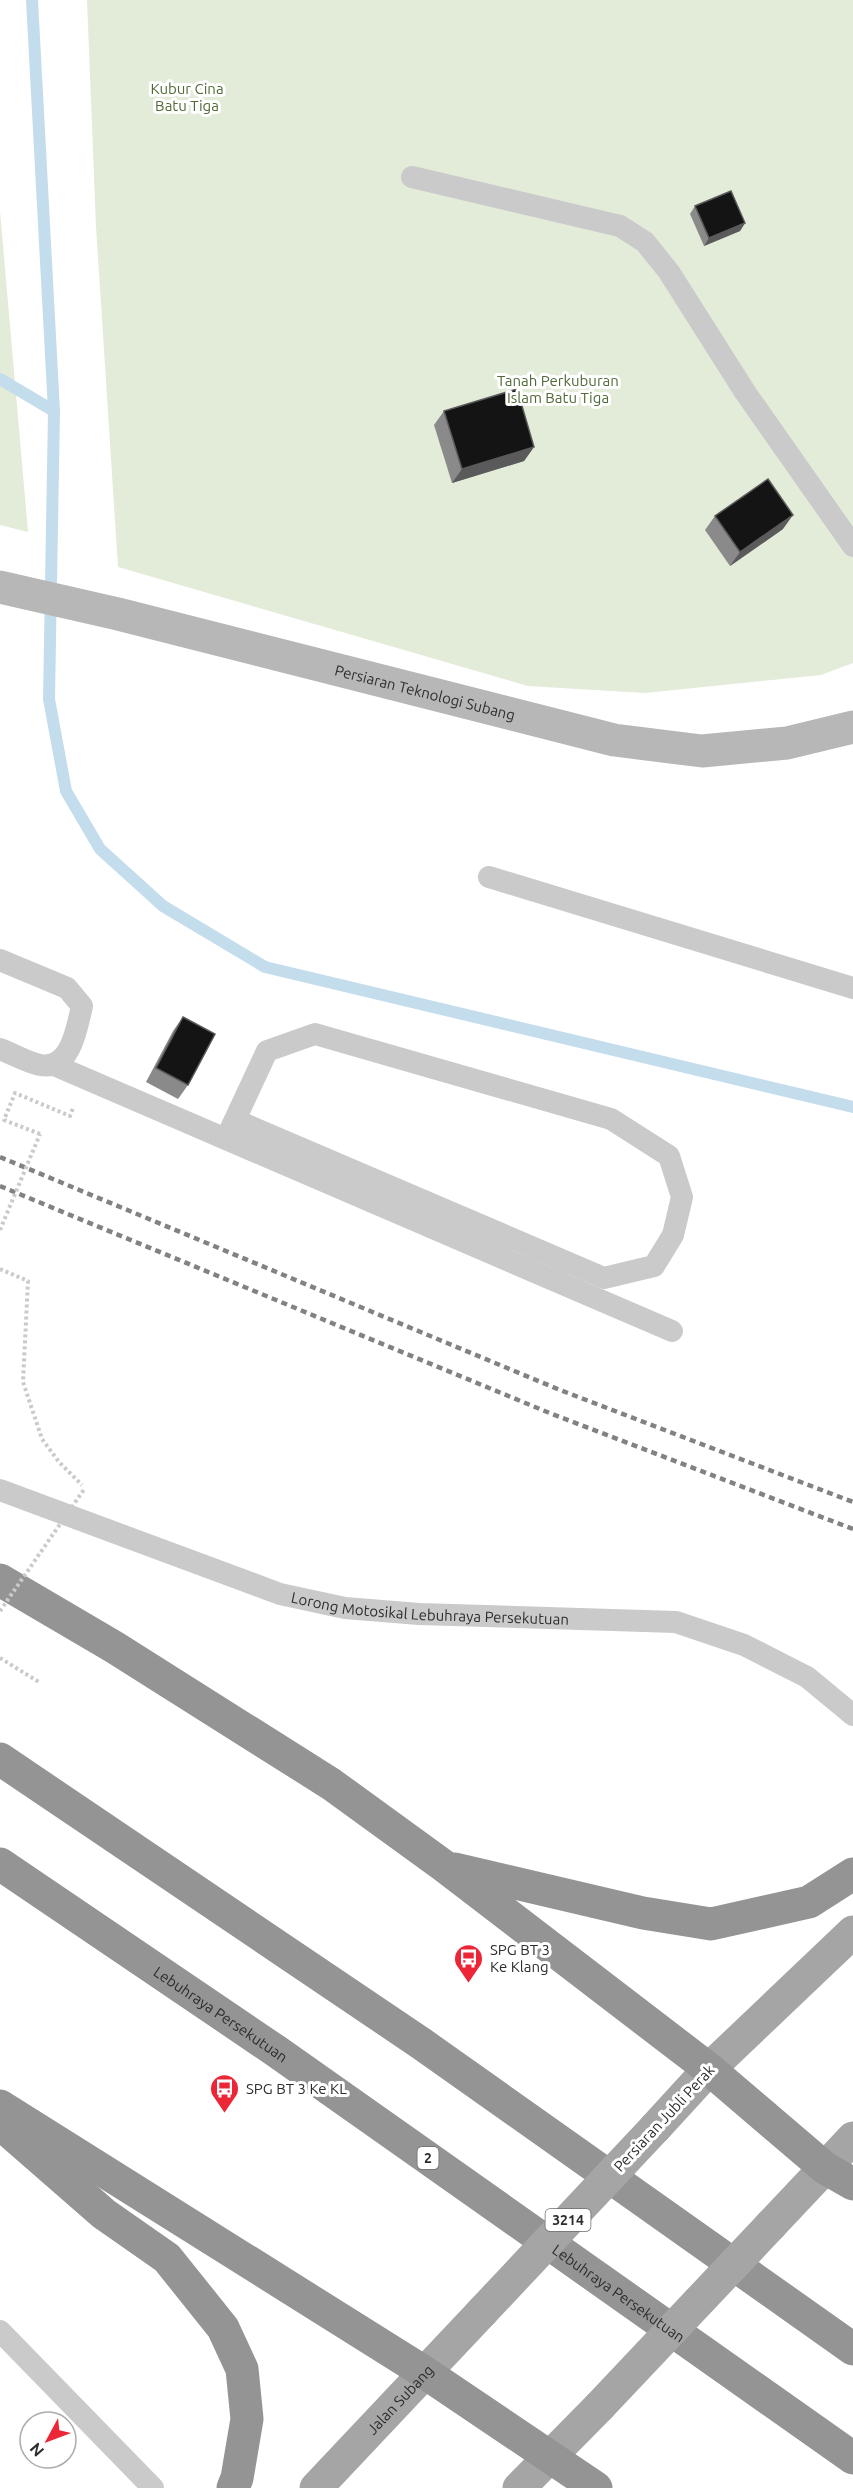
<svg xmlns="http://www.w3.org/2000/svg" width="853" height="2488" font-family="Ubuntu,sans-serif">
	<rect width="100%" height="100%" fill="#fff"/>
	<g fill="#e3ebd9">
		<polygon points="87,0 853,0 853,663 821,675 645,693 528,686 118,567 96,226"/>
		<polygon points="0,211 28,532 0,525"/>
	</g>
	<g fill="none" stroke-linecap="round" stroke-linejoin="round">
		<g stroke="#c4ddec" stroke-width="12">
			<polyline points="32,0 54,411 49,699 66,791 100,849 163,906 265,967 853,1107"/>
			<polyline points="0,379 54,411"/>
		</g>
		<g stroke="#cacaca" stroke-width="4" stroke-dasharray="3 3" stroke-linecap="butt">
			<polyline points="40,1134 4,1120 15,1093 70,1116 73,1108"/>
			<polyline points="0,1269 28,1281 23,1382 42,1439 59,1462 82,1485"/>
			<polyline points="0,1658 39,1682"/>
		</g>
		<g stroke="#cacaca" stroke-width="22">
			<polyline points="412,177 620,226 645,242 669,272 745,392 853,546"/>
			<polyline points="489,877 853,988"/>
			<path d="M 0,960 L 67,988 L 82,1006 C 77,1027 71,1071 40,1065 C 27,1062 13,1054 0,1049"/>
			<polyline points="54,1065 672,1331"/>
			<polyline points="226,1139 267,1051 315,1034 611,1119 669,1156 682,1197 673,1235 654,1266 604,1278 235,1120"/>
			<path id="s1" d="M 0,1490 L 280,1594 L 345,1608 L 419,1614 L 676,1622 L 744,1645 L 807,1677 L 853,1715"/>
			<polyline points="0,2331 153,2488"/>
		</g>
		<path stroke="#b7b7b7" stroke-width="33" id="s2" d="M 0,587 L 118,614 L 614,740 L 702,751 L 787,743 L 853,727"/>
		<g stroke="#a5a5a5" stroke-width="33">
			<polyline points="655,2128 709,2069 853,1932"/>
			<polyline points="770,2226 853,2138"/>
			<path id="s3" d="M 316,2488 L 482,2312"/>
			<polyline points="519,2488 599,2407"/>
		</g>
		<g stroke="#949494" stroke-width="33">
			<polyline points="0,1580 114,1647 331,1784 444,1866 709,2069 825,2168 853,2184"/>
			<polyline points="0,1759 422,2044 853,2349"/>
			<path id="s4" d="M 0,1864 L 276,2051 L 853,2458"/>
			<polyline points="455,1869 643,1913 711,1924 809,1902 853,1874"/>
			<polyline points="0,2106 424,2372 596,2488"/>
			<polyline points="3,2126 104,2214 167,2258 223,2328 242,2369 247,2419 237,2478 233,2488"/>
		</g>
		<g stroke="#828282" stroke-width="4.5" stroke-dasharray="6 4.5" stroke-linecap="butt">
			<polyline points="0,1157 560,1390 853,1502"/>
			<polyline points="0,1186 552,1414 853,1529"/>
		</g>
		<g stroke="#cacaca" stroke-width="4" stroke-dasharray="3 3" stroke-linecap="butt">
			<polyline points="0,1230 40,1134"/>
			<polyline points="0,1611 85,1488"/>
		</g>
		<g stroke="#a5a5a5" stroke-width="33">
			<polyline points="482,2312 655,2128"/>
			<polyline points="599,2407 770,2226"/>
		</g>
	</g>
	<g fill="#8a8a8a">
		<polygon points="695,206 745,223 740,231 704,246 690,214"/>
		<polygon points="444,411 534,447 524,461 452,483 434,425"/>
		<polygon points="715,516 783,529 730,566 705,530"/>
		<polygon points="183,1017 188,1085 178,1099 146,1082 173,1031"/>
	</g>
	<g fill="#5a5a5a">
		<polygon points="745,223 740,231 704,246 709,238"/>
		<polygon points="534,447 524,461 452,483 462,469"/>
		<polygon points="793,515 783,529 730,566 740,552"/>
	</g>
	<g fill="#141414" stroke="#5a5a5a" stroke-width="1.5">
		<polygon points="731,191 745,223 709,238 695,206"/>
		<polygon points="517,389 534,447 462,469 444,411"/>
		<polygon points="768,479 793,515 740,552 715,516"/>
		<polygon points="183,1017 215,1034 188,1085 156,1068"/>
	</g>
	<defs>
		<symbol id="bus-pin" viewBox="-11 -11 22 30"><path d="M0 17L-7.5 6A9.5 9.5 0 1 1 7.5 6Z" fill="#ed2637" stroke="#fff"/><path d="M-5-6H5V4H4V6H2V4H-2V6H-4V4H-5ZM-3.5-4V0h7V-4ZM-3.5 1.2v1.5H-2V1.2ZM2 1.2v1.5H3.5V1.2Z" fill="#fff"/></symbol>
	</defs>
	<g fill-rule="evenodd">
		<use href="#bus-pin" x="452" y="1942" width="33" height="45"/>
		<use href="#bus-pin" x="208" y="2072" width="33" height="45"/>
	</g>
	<g text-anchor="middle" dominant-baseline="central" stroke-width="6" stroke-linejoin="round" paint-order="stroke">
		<g fill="#fff" stroke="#6c6c6c" stroke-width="1.5">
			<rect x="417.5" y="2147" width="21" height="22" rx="4.5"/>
			<rect x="545.5" y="2209" width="45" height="22" rx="4.5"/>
		</g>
		<g font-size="14" font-weight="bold" fill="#2d2d2d">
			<text x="428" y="2158">2</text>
			<text x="568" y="2220">3214</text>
		</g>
		<g font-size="15" fill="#516a38" stroke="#fff">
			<text x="187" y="88">Kubur Cina<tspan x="187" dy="17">Batu Tiga</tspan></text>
			<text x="558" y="380">Tanah Perkuburan<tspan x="558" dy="17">Islam Batu Tiga</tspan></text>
		</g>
		<g font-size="15" fill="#2d2d2d" stroke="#fff">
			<text stroke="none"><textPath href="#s2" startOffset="438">Persiaran Teknologi Subang</textPath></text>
			<text stroke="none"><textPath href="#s1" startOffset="450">Lorong Motosikal Lebuhraya Persekutuan</textPath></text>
			<text stroke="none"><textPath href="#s4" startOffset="267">Lebuhraya Persekutuan</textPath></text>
			<text transform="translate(664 2118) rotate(-47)">Persiaran Jubli Perak</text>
			<text stroke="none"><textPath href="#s4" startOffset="753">Lebuhraya Persekutuan</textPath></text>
			<text stroke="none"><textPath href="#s3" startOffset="122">Jalan Subang</textPath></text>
		</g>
		<g font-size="15" fill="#2d2d2d" stroke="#fff" text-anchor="start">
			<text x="490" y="1949">SPG BT 3<tspan x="490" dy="17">Ke Klang</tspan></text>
			<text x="246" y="2088">SPG BT 3 Ke KL</text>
		</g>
	</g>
	<g transform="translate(48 2440) rotate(229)"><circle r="28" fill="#ffffff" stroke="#ababab" stroke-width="1.5"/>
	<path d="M0-4.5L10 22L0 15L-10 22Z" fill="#ed2637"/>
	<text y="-9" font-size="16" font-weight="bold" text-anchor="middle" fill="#2d2d2d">N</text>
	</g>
</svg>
